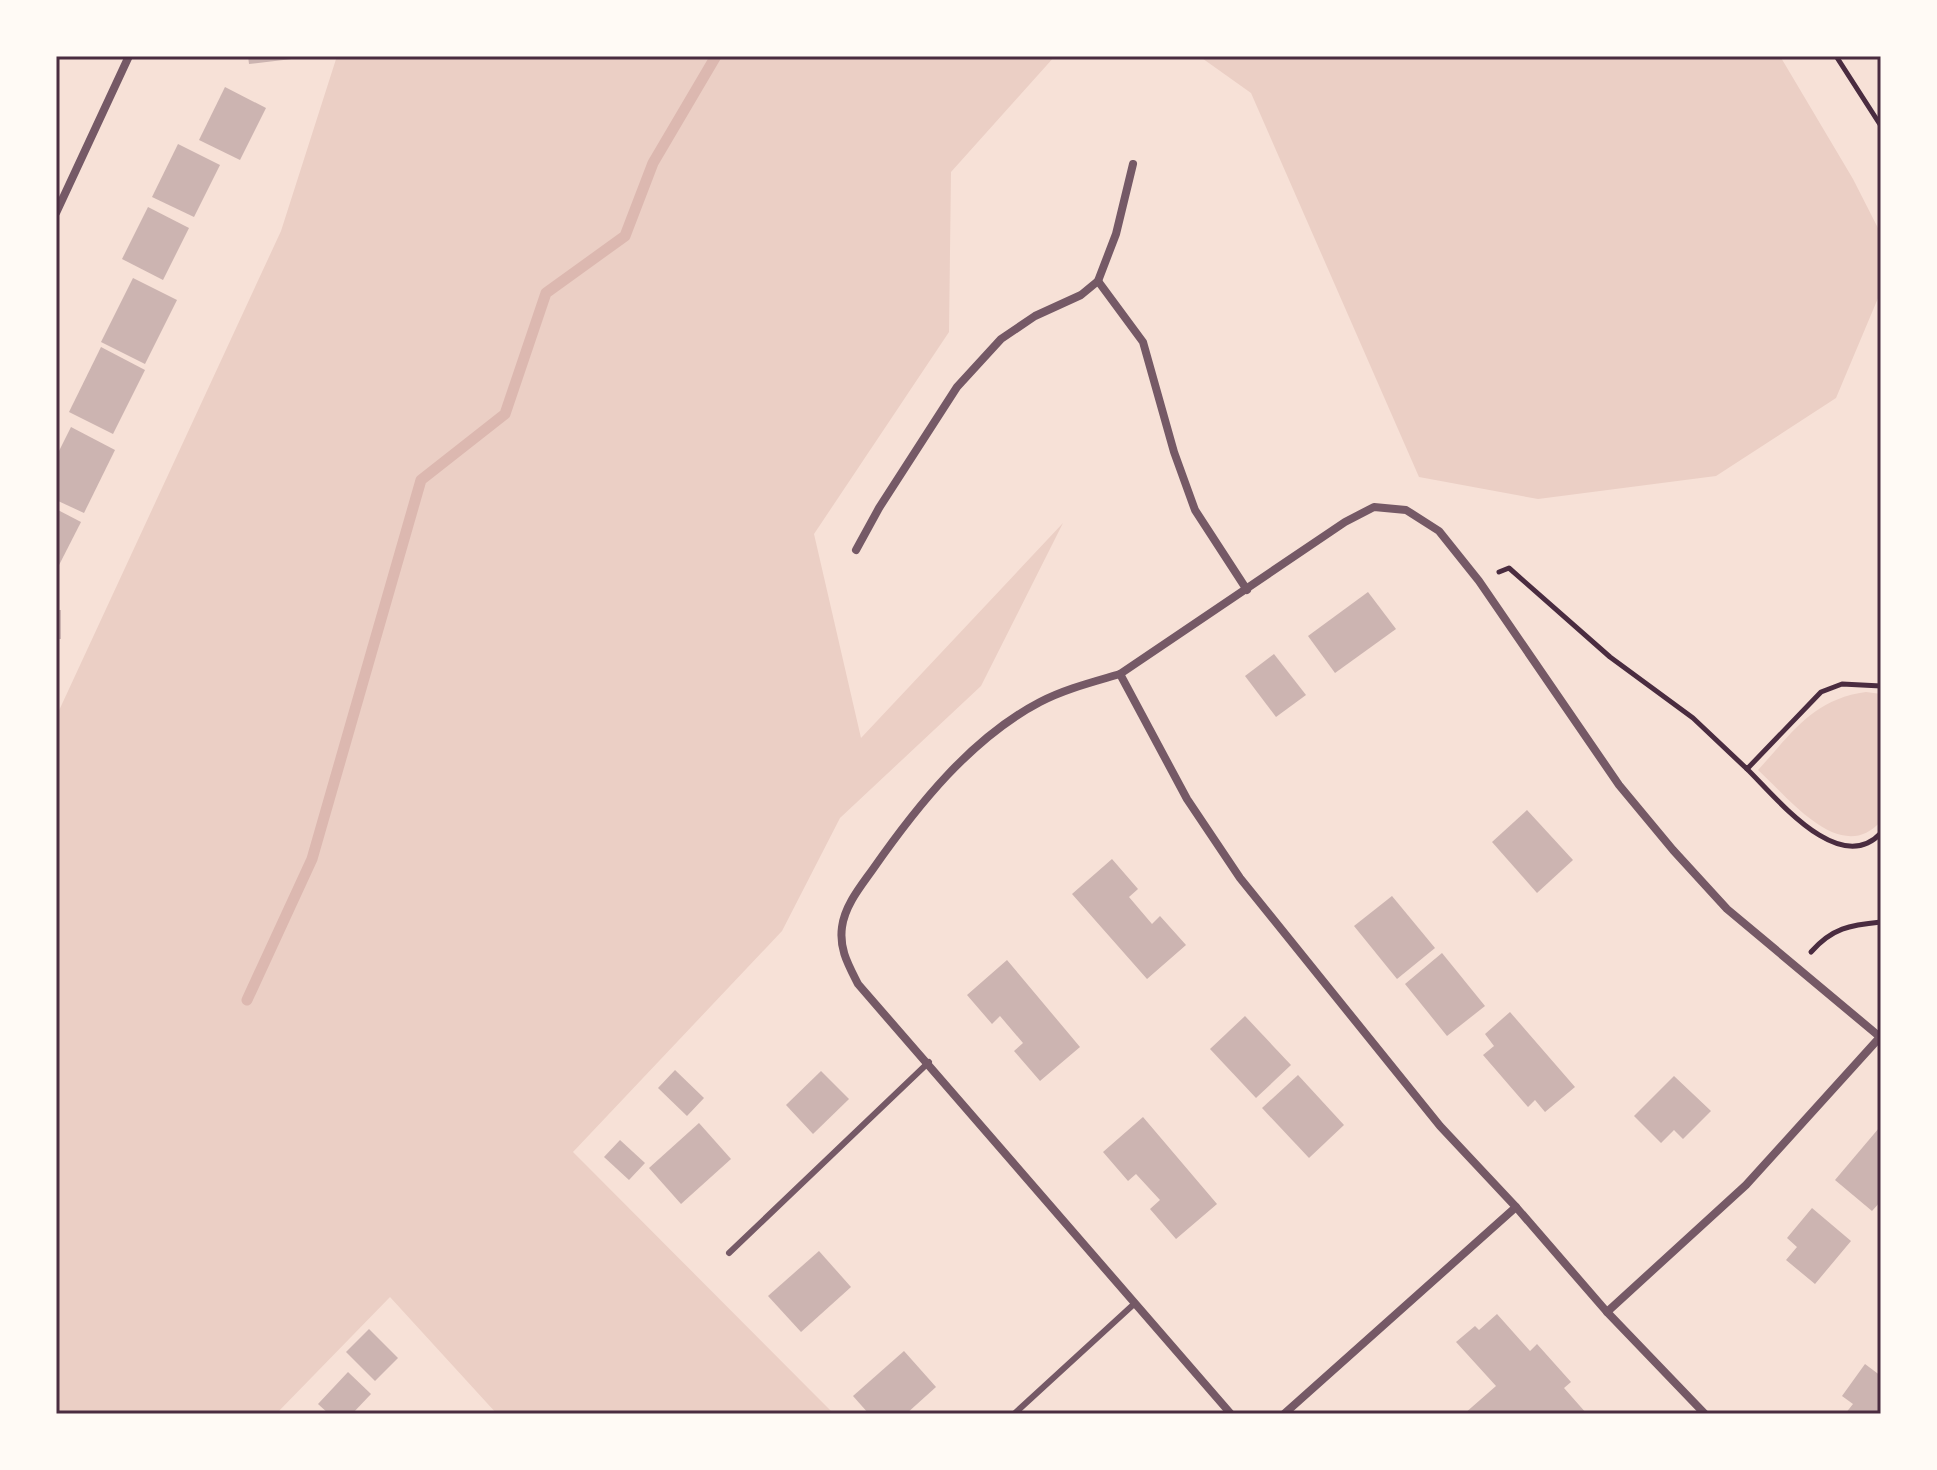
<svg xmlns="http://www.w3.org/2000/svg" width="1937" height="1470" font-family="'DejaVu Sans',sans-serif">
	<rect width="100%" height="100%" fill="#f7e1d7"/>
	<g fill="#ebcfc5">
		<polygon points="337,56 1055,56 951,172 949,332 814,534 861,738 1063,523 981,686 840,818 782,931 573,1152 834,1414 497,1414 390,1297 276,1414 56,1414 56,717 281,231"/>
		<polygon points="1199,56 1780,56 1853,179 1881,234 1881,291 1836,398 1716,476 1538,499 1419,477 1251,93"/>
		<path d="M 1866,692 L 1881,694 L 1881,821 C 1841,867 1788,797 1758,770 C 1792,733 1813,699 1866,692 Z"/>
	</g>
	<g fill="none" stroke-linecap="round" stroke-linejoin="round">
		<polyline stroke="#dcb8b0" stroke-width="11" points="247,1000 312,859 421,480 505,414 546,293 625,236 653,163 716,56"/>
	</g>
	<g fill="#ccb4b1">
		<polygon points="248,56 300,56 300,58 249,64"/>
		<polygon points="225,87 266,108 240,160 199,140"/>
		<polygon points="178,144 220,165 194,217 152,197"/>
		<polygon points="148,207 189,228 163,280 122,259"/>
		<polygon points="133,278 177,300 145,364 101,342"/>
		<polygon points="101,347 145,370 113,434 69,412"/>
		<polygon points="71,427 115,450 84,513 56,500 56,457"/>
		<polygon points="56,509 81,522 56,571"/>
		<polygon points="1368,592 1396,629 1335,673 1308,636"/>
		<rect x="56" y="610" width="5" height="29"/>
		<polygon points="1274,654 1306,695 1276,717 1245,676"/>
		<polygon points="1527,810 1573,860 1537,893 1492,842"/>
		<polygon points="1112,859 1138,889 1129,897 1152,924 1160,916 1186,945 1147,979 1072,894"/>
		<polygon points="1392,896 1435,948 1397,979 1354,926"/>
		<polygon points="1442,953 1485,1006 1447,1036 1405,984"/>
		<polygon points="1007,960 1080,1047 1040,1081 1014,1051 1023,1043 1000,1016 992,1024 967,995"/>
		<polygon points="1510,1012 1575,1087 1545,1112 1535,1100 1528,1107 1483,1055 1494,1046 1485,1034"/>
		<polygon points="1245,1016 1291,1065 1256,1098 1210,1049"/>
		<polygon points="675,1070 704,1098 687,1116 658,1088"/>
		<polygon points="821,1071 849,1099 813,1134 786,1105"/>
		<polygon points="1298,1075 1344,1125 1309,1158 1262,1108"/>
		<polygon points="1674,1076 1711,1111 1683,1139 1674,1130 1661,1143 1634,1116"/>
		<polygon points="1143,1117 1217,1204 1176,1239 1150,1209 1160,1200 1136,1174 1128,1181 1103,1152"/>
		<polygon points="699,1123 731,1159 681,1204 649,1168"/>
		<polygon points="1879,1128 1881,1130 1881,1201 1872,1211 1835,1180"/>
		<polygon points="620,1140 645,1163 629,1180 604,1157"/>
		<polygon points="1812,1208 1851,1241 1815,1284 1786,1260 1797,1247 1787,1238"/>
		<polygon points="819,1251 851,1287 801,1332 768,1296"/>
		<polygon points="1497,1314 1530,1351 1537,1344 1571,1382 1564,1388 1587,1414 1464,1414 1496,1386 1456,1342 1475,1326 1479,1330"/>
		<polygon points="369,1329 398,1358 375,1381 346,1352"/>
		<polygon points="904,1351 936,1387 906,1414 869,1414 853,1396"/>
		<polygon points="1865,1364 1881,1376 1881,1414 1845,1414 1853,1404 1842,1396"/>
		<polygon points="348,1372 371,1394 352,1414 329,1414 318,1404"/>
	</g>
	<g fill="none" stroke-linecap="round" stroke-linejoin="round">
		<g stroke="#4a2c40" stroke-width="5">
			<polyline points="1836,56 1881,126"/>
			<polyline points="1499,572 1509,568 1610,657 1693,718 1747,769 1821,692 1842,684 1881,686"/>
			<path d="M 1747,769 C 1775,796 1839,878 1881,833"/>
			<path d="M 1811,952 C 1832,928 1850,925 1881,922"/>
		</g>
		<g stroke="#755966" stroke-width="6">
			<polyline points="729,1253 929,1062"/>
			<polyline points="1014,1414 1134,1304"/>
		</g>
		<g stroke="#755966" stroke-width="8">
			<polyline points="56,213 129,56"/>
			<polyline points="1098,281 1143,342 1174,452 1195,510 1247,590"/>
			<polyline points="856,550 879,508 957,387 1001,339 1035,316 1081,295 1098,281 1116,234 1133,164"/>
			<polyline points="1120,674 1345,522 1374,507 1406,510 1439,531 1479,581 1619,785 1673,850 1727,909 1880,1037"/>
			<polyline points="1607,1312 1746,1185 1881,1036"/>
			<path d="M 1231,1414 L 858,984 C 848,964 839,949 842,927 C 845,905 861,886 873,869 C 917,806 971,738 1040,702 C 1065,689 1093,682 1120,674 L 1187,799 L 1240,878 L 1440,1126 L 1516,1207 L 1607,1312 L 1705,1414"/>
			<polyline points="1284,1414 1516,1207"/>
		</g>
	</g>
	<rect width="1937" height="1470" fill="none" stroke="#fffaf5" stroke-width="116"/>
	<rect x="58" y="58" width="1821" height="1354" fill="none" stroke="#4a2c40" stroke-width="3"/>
</svg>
